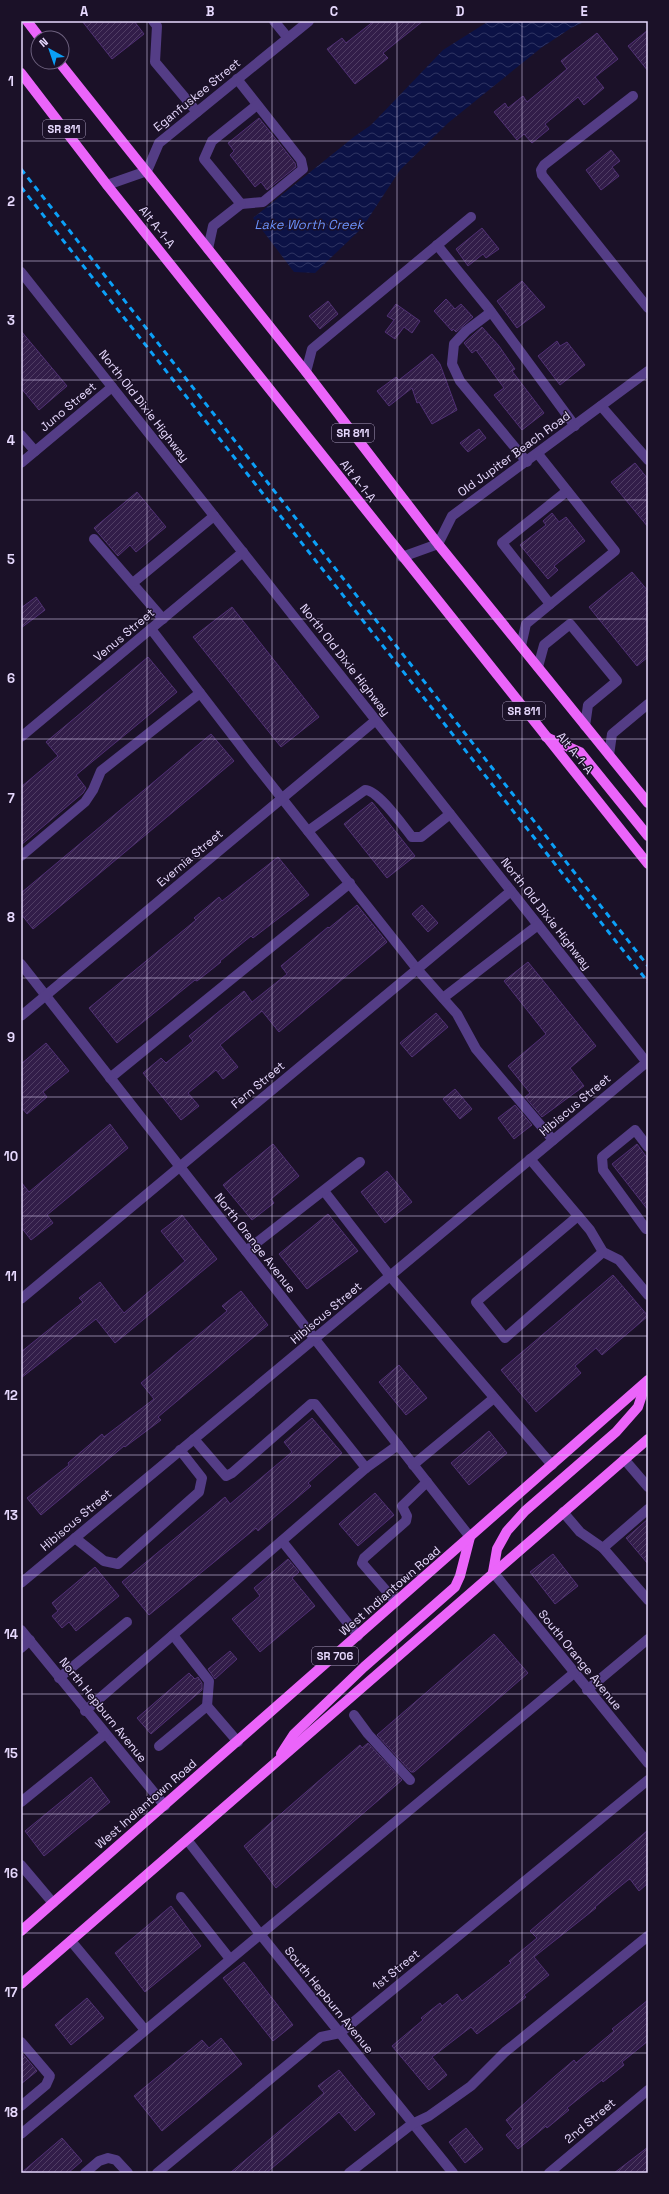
<svg xmlns="http://www.w3.org/2000/svg" width="669" height="2194" font-family="'Space Grotesk',sans-serif">
	<defs>
		<pattern id="water-waves" width="16" height="10" patternUnits="userSpaceOnUse"><rect width="16" height="10" fill="#0c1246"/><path d="M0 5q4-4 8 0t8 0" fill="none" stroke="#2f3462"/></pattern>
		<pattern id="building-hatch" width="6" height="6" patternUnits="userSpaceOnUse"><rect width="6" height="6" fill="#321d49"/><path d="M-1 1l2-2M0 6l6-6M5 7l2-2" fill="none" stroke="#503d64"/></pattern>
	</defs>
	<rect width="100%" height="100%" fill="#1b1128"/>
	<polygon fill="url(#water-waves)" points="489,21 586,21 571,28 541,48 448,123 400,170 362,228 315,273 294,272 253,218 355,136 371,125 443,50"/>
	<g fill="url(#building-hatch)" stroke="#503074">
		<polygon points="82,21 134,21 144,34 112,59"/>
		<polygon points="374,21 423,21 383,53 388,58 355,84 327,49 342,38 346,43"/>
		<polygon points="648,30 648,71 628,46"/>
		<polygon points="597,33 618,59 595,77 604,88 584,105 578,97 545,124 549,129 532,143 524,134 517,140 494,112 505,103 508,108 523,96 527,102 567,69 561,61"/>
		<polygon points="259,118 295,163 296,167 267,190 261,182 255,187 230,155 234,151 228,143"/>
		<polygon points="611,150 620,161 612,167 619,176 601,190 586,170"/>
		<polygon points="482,228 499,249 486,258 483,254 468,266 456,249"/>
		<polygon points="522,281 545,307 517,328 497,301"/>
		<polygon points="446,299 455,309 461,304 473,317 456,332 453,329 452,331 434,311"/>
		<polygon points="328,301 338,314 320,329 309,316"/>
		<polygon points="396,304 420,321 412,333 404,327 395,339 385,332 394,320 387,316"/>
		<polygon points="482,327 499,346 515,369 512,371 544,413 522,430 494,395 504,388 476,350 472,353 464,343"/>
		<polygon points="21,331 67,386 39,410 21,388"/>
		<polygon points="557,341 560,346 567,342 585,365 560,385 538,356"/>
		<polygon points="432,354 440,364 457,410 432,424 419,402 417,403 412,388 389,406 377,391 396,377 399,380"/>
		<polygon points="479,429 486,438 468,452 460,443"/>
		<polygon points="635,463 648,479 648,527 611,482"/>
		<polygon points="137,492 166,527 136,552 130,545 118,556 94,528"/>
		<polygon points="552,513 559,522 566,517 585,541 554,566 558,570 548,579 520,545 546,525 543,521"/>
		<polygon points="632,572 648,591 648,657 637,666 589,607"/>
		<polygon points="36,597 45,610 21,628 21,608"/>
		<polygon points="232,607 319,717 281,747 193,637"/>
		<polygon points="148,657 177,692 76,775 86,788 83,793 21,845 21,787 58,756 46,742"/>
		<polygon points="211,734 234,761 33,929 21,914 21,893"/>
		<polygon points="372,802 415,856 387,878 344,824"/>
		<polygon points="278,857 309,895 253,938 251,936 220,961 221,962 197,981 195,980 117,1043 89,1008 196,920 194,918 219,897 222,901"/>
		<polygon points="357,905 387,942 279,1032 262,1011 220,1045 238,1067 223,1079 216,1070 188,1093 199,1106 181,1120 143,1073 161,1058 166,1063 193,1041 189,1036 244,991 252,1002 287,974 281,966 328,927 329,928"/>
		<polygon points="422,905 438,923 428,932 412,914"/>
		<polygon points="528,962 596,1046 570,1068 584,1086 542,1117 525,1097 530,1093 508,1066 546,1034 504,981"/>
		<polygon points="436,1013 448,1027 412,1057 400,1043"/>
		<polygon points="46,1043 69,1071 43,1092 47,1097 27,1114 21,1107 21,1064"/>
		<polygon points="455,1089 472,1109 460,1119 443,1099"/>
		<polygon points="515,1105 532,1125 514,1139 498,1118"/>
		<polygon points="110,1124 128,1148 47,1215 53,1223 31,1240 21,1227 21,1182 29,1192"/>
		<polygon points="273,1144 299,1176 271,1199 274,1203 252,1220 223,1185"/>
		<polygon points="637,1144 648,1159 648,1210 612,1164"/>
		<polygon points="387,1171 412,1202 385,1223 361,1192"/>
		<polygon points="328,1214 358,1251 307,1289 279,1254"/>
		<polygon points="182,1215 217,1259 115,1343 96,1319 21,1378 21,1352 83,1302 79,1298 100,1282 124,1313 185,1261 161,1231"/>
		<polygon points="613,1275 648,1316 602,1355 596,1348 575,1366 581,1373 536,1412 501,1370"/>
		<polygon points="241,1291 268,1325 158,1417 161,1420 125,1447 124,1446 41,1515 27,1498 69,1465 68,1463 102,1434 104,1437 154,1399 141,1383 227,1311 222,1306"/>
		<polygon points="399,1365 427,1398 406,1415 379,1382"/>
		<polygon points="312,1418 342,1453 308,1483 311,1486 258,1531 256,1528 149,1615 122,1582 225,1497 230,1504 292,1452 284,1442"/>
		<polygon points="489,1431 507,1453 469,1485 451,1463"/>
		<polygon points="375,1493 394,1515 358,1546 339,1524"/>
		<polygon points="648,1519 648,1564 626,1538"/>
		<polygon points="553,1554 578,1586 555,1604 530,1572"/>
		<polygon points="288,1559 299,1572 292,1578 315,1606 260,1652 232,1619 260,1596 254,1588"/>
		<polygon points="95,1567 119,1596 76,1631 69,1622 62,1628 52,1616 58,1611 52,1603"/>
		<polygon points="494,1634 528,1673 414,1772 411,1772 377,1735"/>
		<polygon points="230,1651 237,1659 215,1679 208,1669"/>
		<polygon points="189,1673 195,1679 198,1677 202,1683 202,1690 151,1734 137,1718"/>
		<polygon points="368,1743 402,1780 276,1888 244,1846 360,1745 362,1748"/>
		<polygon points="91,1777 110,1802 44,1856 25,1831"/>
		<polygon points="648,1830 648,1883 639,1891 630,1879 628,1880 595,1907 596,1908 534,1957 549,1975 524,1995 526,1997 477,2034 471,2027 432,2057 447,2075 429,2090 392,2046 423,2020 421,2018 440,2003 442,2006 457,1994 462,2001 511,1963 509,1961 537,1938 530,1931"/>
		<polygon points="171,1906 201,1946 145,1992 115,1953"/>
		<polygon points="244,1962 293,2025 273,2041 223,1978"/>
		<polygon points="87,1998 104,2018 71,2045 55,2025"/>
		<polygon points="648,2000 648,2041 622,2062 624,2065 603,2082 602,2080 567,2108 569,2110 547,2128 546,2126 518,2149 506,2135 513,2129 506,2120 554,2077 574,2060 576,2063 614,2031 612,2029"/>
		<polygon points="221,2038 242,2064 162,2131 134,2096 202,2040 209,2048"/>
		<polygon points="21,2052 37,2071 21,2084"/>
		<polygon points="339,2070 375,2114 355,2131 339,2112 266,2173 230,2173 324,2093 318,2086"/>
		<polygon points="466,2128 483,2149 465,2163 449,2142"/>
		<polygon points="62,2138 82,2161 68,2173 21,2173"/>
		<polygon points="648,2147 648,2173 614,2173"/>
	</g>
	<g fill="none" stroke-linecap="round" stroke-linejoin="round">
		<g stroke="#543d86" stroke-width="10">
			<polyline points="153,21 157,26 155,62 197,112"/>
			<polyline points="274,21 288,38"/>
			<polyline points="237,79 301,160 303,169 263,202 241,204"/>
			<polyline points="633,96 544,165 541,170 542,175 648,308"/>
			<polyline points="107,185 147,171 159,143 309,21"/>
			<polyline points="437,245 489,309 575,426"/>
			<polyline points="208,249 213,226 241,204 204,159 212,141 257,105"/>
			<polyline points="21,272 648,1064"/>
			<polyline points="491,312 466,331 454,344 452,364 460,381 527,462"/>
			<polyline points="306,372 312,349 471,217"/>
			<polyline points="601,406 648,460"/>
			<polyline points="21,435 35,451"/>
			<polyline points="21,463 112,387"/>
			<polyline points="94,539 163,619"/>
			<polyline points="402,557 438,544 452,516 648,371"/>
			<polyline points="134,582 214,516"/>
			<polyline points="550,604 502,543 567,491"/>
			<polyline points="151,629 250,758 417,969 457,1014 476,1049 553,1140"/>
			<polyline points="521,646 526,624 615,551 538,454"/>
			<polyline points="538,667 544,645 570,624 617,681 588,705 585,726"/>
			<polyline points="21,737 243,552"/>
			<polyline points="609,755 612,734 648,704"/>
			<path d="M 308,831 L 365,790 C 378,790 403,826 412,837 L 421,837 L 450,814"/>
			<polyline points="21,856 85,802 93,790 101,771 200,693"/>
			<polyline points="21,964 470,1537"/>
			<polyline points="443,998 538,925"/>
			<polyline points="21,1016 376,720"/>
			<polyline points="110,1078 350,883"/>
			<polyline points="530,1159 590,1230 603,1252 619,1260 648,1295"/>
			<polyline points="324,1191 390,1276 552,1465"/>
			<polyline points="578,1216 476,1302 505,1338 603,1252"/>
			<polyline points="646,1229 603,1170 602,1157 635,1130 648,1147"/>
			<polyline points="246,1251 360,1162"/>
			<polyline points="21,1299 511,891"/>
			<polyline points="194,1439 226,1476 232,1473 311,1404 315,1404 366,1468"/>
			<polyline points="624,1459 648,1487"/>
			<polyline points="413,1465 494,1398"/>
			<polyline points="648,1509 603,1548 648,1600"/>
			<polyline points="563,1512 580,1532 603,1548"/>
			<polyline points="75,1538 104,1561 118,1564 199,1492 202,1478 180,1450"/>
			<polyline points="282,1541 358,1636"/>
			<polyline points="493,1572 648,1763"/>
			<polyline points="21,1583 647,1062"/>
			<polyline points="396,1602 362,1563 364,1558 406,1521 407,1516 402,1506 427,1482"/>
			<polyline points="21,1630 165,1806"/>
			<polyline points="173,1635 209,1681 207,1706"/>
			<polyline points="21,1648 30,1640"/>
			<polyline points="59,1678 127,1622"/>
			<polyline points="587,1690 648,1639"/>
			<polyline points="85,1711 366,1468 398,1445"/>
			<polyline points="354,1715 368,1734 410,1780"/>
			<polyline points="159,1746 207,1706 238,1742"/>
			<polyline points="21,1802 105,1734"/>
			<polyline points="188,1841 260,1934 453,2173"/>
			<polyline points="21,1865 53,1903"/>
			<polyline points="181,1897 230,1959"/>
			<polyline points="71,1941 145,2030"/>
			<polyline points="21,2042 50,2076 46,2085 21,2106"/>
			<polyline points="21,2134 574,1673"/>
			<polyline points="85,2173 99,2161 108,2158 116,2160 128,2173"/>
			<polyline points="157,2173 321,2037 340,2033 648,1780"/>
			<polyline points="349,2173 412,2124 429,2116 471,2086 505,2052 648,1936"/>
			<polyline points="549,2173 648,2090"/>
		</g>
		<g stroke="#eb64fa" stroke-width="10">
			<polyline points="27,21 40,38"/>
			<polyline points="59,62 306,372 438,544 648,803"/>
			<polyline points="21,73 107,185 648,864"/>
			<polyline points="546,737 580,752 648,836"/>
			<polyline points="493,1572 497,1549 507,1531 525,1511 616,1432 638,1407 646,1383"/>
			<polyline points="281,1754 294,1734 364,1667 455,1587 460,1576 470,1537"/>
			<polyline points="21,1931 648,1380"/>
			<polyline points="21,1984 648,1439"/>
		</g>
		<g stroke="#0ba0f8" stroke-width="3" stroke-dasharray="6 5" stroke-linecap="butt">
			<polyline points="21,169 648,966"/>
			<polyline points="21,187 648,982"/>
		</g>
	</g>
	<path fill="none" stroke="#e7d9fe" stroke-width="1" stroke-opacity="0.55" d="M 147,21 L 147,2173M 272,21 L 272,2173M 397,21 L 397,2173M 522,21 L 522,2173M 21,141 L 648,141M 21,261 L 648,261M 21,380 L 648,380M 21,500 L 648,500M 21,619 L 648,619M 21,739 L 648,739M 21,858 L 648,858M 21,978 L 648,978M 21,1097 L 648,1097M 21,1216 L 648,1216M 21,1336 L 648,1336M 21,1455 L 648,1455M 21,1575 L 648,1575M 21,1694 L 648,1694M 21,1814 L 648,1814M 21,1933 L 648,1933M 21,2053 L 648,2053"/>
	<g text-anchor="middle" dominant-baseline="central" stroke-width="3" stroke-linejoin="round" paint-order="stroke">
		<g fill="#1b1128" stroke="#aa9dbe" stroke-width="1">
			<rect x="43" y="120" width="42" height="18" rx="3"/>
			<rect x="332" y="424" width="42" height="18" rx="3"/>
			<rect x="503" y="702" width="42" height="18" rx="3"/>
			<rect x="312" y="1647" width="46" height="18" rx="3"/>
		</g>
		<g font-size="11" font-weight="bold" fill="#e7d9fe">
			<text x="64" y="129">SR 811</text>
			<text x="353" y="433">SR 811</text>
			<text x="524" y="711">SR 811</text>
			<text x="335" y="1656">SR 706</text>
		</g>
		<g font-size="12" fill="#e7d9fe" stroke="#1b1128">
			<text transform="translate(197 95) rotate(-39)">Eganfuskee Street</text>
			<text transform="translate(157 227) rotate(52)">Alt A-1-A</text>
			<text transform="translate(144 406) rotate(52)">North Old Dixie Highway</text>
			<text transform="translate(68 407) rotate(-40)">Juno Street</text>
			<text transform="translate(514 454) rotate(-36)">Old Jupiter Beach Road</text>
			<text transform="translate(358 481) rotate(52)">Alt A-1-A</text>
			<text transform="translate(124 635) rotate(-40)">Venus Street</text>
			<text transform="translate(345 660) rotate(52)">North Old Dixie Highway</text>
			<text transform="translate(575 753) rotate(51)">Alt A-1-A</text>
			<text transform="translate(190 858) rotate(-40)">Evernia Street</text>
			<text transform="translate(546 914) rotate(52)">North Old Dixie Highway</text>
			<text transform="translate(258 1085) rotate(-40)">Fern Street</text>
			<text transform="translate(575 1105) rotate(-40)">Hibiscus Street</text>
			<text transform="translate(255 1243) rotate(52)">North Orange Avenue</text>
			<text transform="translate(326 1313) rotate(-40)">Hibiscus Street</text>
			<text transform="translate(76 1520) rotate(-40)">Hibiscus Street</text>
			<text transform="translate(390 1591) rotate(-41)">West Indiantown Road</text>
			<text transform="translate(580 1660) rotate(51)">South Orange Avenue</text>
			<text transform="translate(103 1710) rotate(51)">North Hepburn Avenue</text>
			<text transform="translate(146 1804) rotate(-41)">West Indiantown Road</text>
			<text transform="translate(396 1970) rotate(-39)">1st Street</text>
			<text transform="translate(329 2000) rotate(51)">South Hepburn Avenue</text>
			<text transform="translate(590 2121) rotate(-40)">2nd Street</text>
		</g>
		<g font-size="13" font-style="italic" fill="#6a91fb" stroke="#1b1128">
			<text x="309" y="224">Lake Worth Creek</text>
		</g>
	</g>
	<rect width="669" height="2194" fill="none" stroke="#1b1128" stroke-width="44"/>
	<g transform="translate(50 50) rotate(320)"><circle r="19" fill="#1b1128" stroke="#6d617e"/>
	<path d="M0-3L7 15L0 10L-7 15Z" fill="#0ba0f8"/>
	<text y="-6" font-size="11" font-weight="bold" text-anchor="middle" fill="#e7d9fe">N</text>
	</g>
	<rect x="22" y="22" width="625" height="2150" fill="none" stroke="#e7d9fe" stroke-width="1.5"/>
	<g font-size="13" text-anchor="middle" font-weight="bold" fill="#e7d9fe">
		<text x="84" y="16">A</text>
		<text x="210" y="16">B</text>
		<text x="334" y="16">C</text>
		<text x="460" y="16">D</text>
		<text x="584" y="16">E</text>
		<text x="11" y="86">1</text>
		<text x="11" y="206">2</text>
		<text x="11" y="325">3</text>
		<text x="11" y="445">4</text>
		<text x="11" y="564">5</text>
		<text x="11" y="683">6</text>
		<text x="11" y="803">7</text>
		<text x="11" y="922">8</text>
		<text x="11" y="1042">9</text>
		<text x="11" y="1161">10</text>
		<text x="11" y="1281">11</text>
		<text x="11" y="1400">12</text>
		<text x="11" y="1520">13</text>
		<text x="11" y="1639">14</text>
		<text x="11" y="1758">15</text>
		<text x="11" y="1878">16</text>
		<text x="11" y="1997">17</text>
		<text x="11" y="2117">18</text>
	</g>
</svg>
